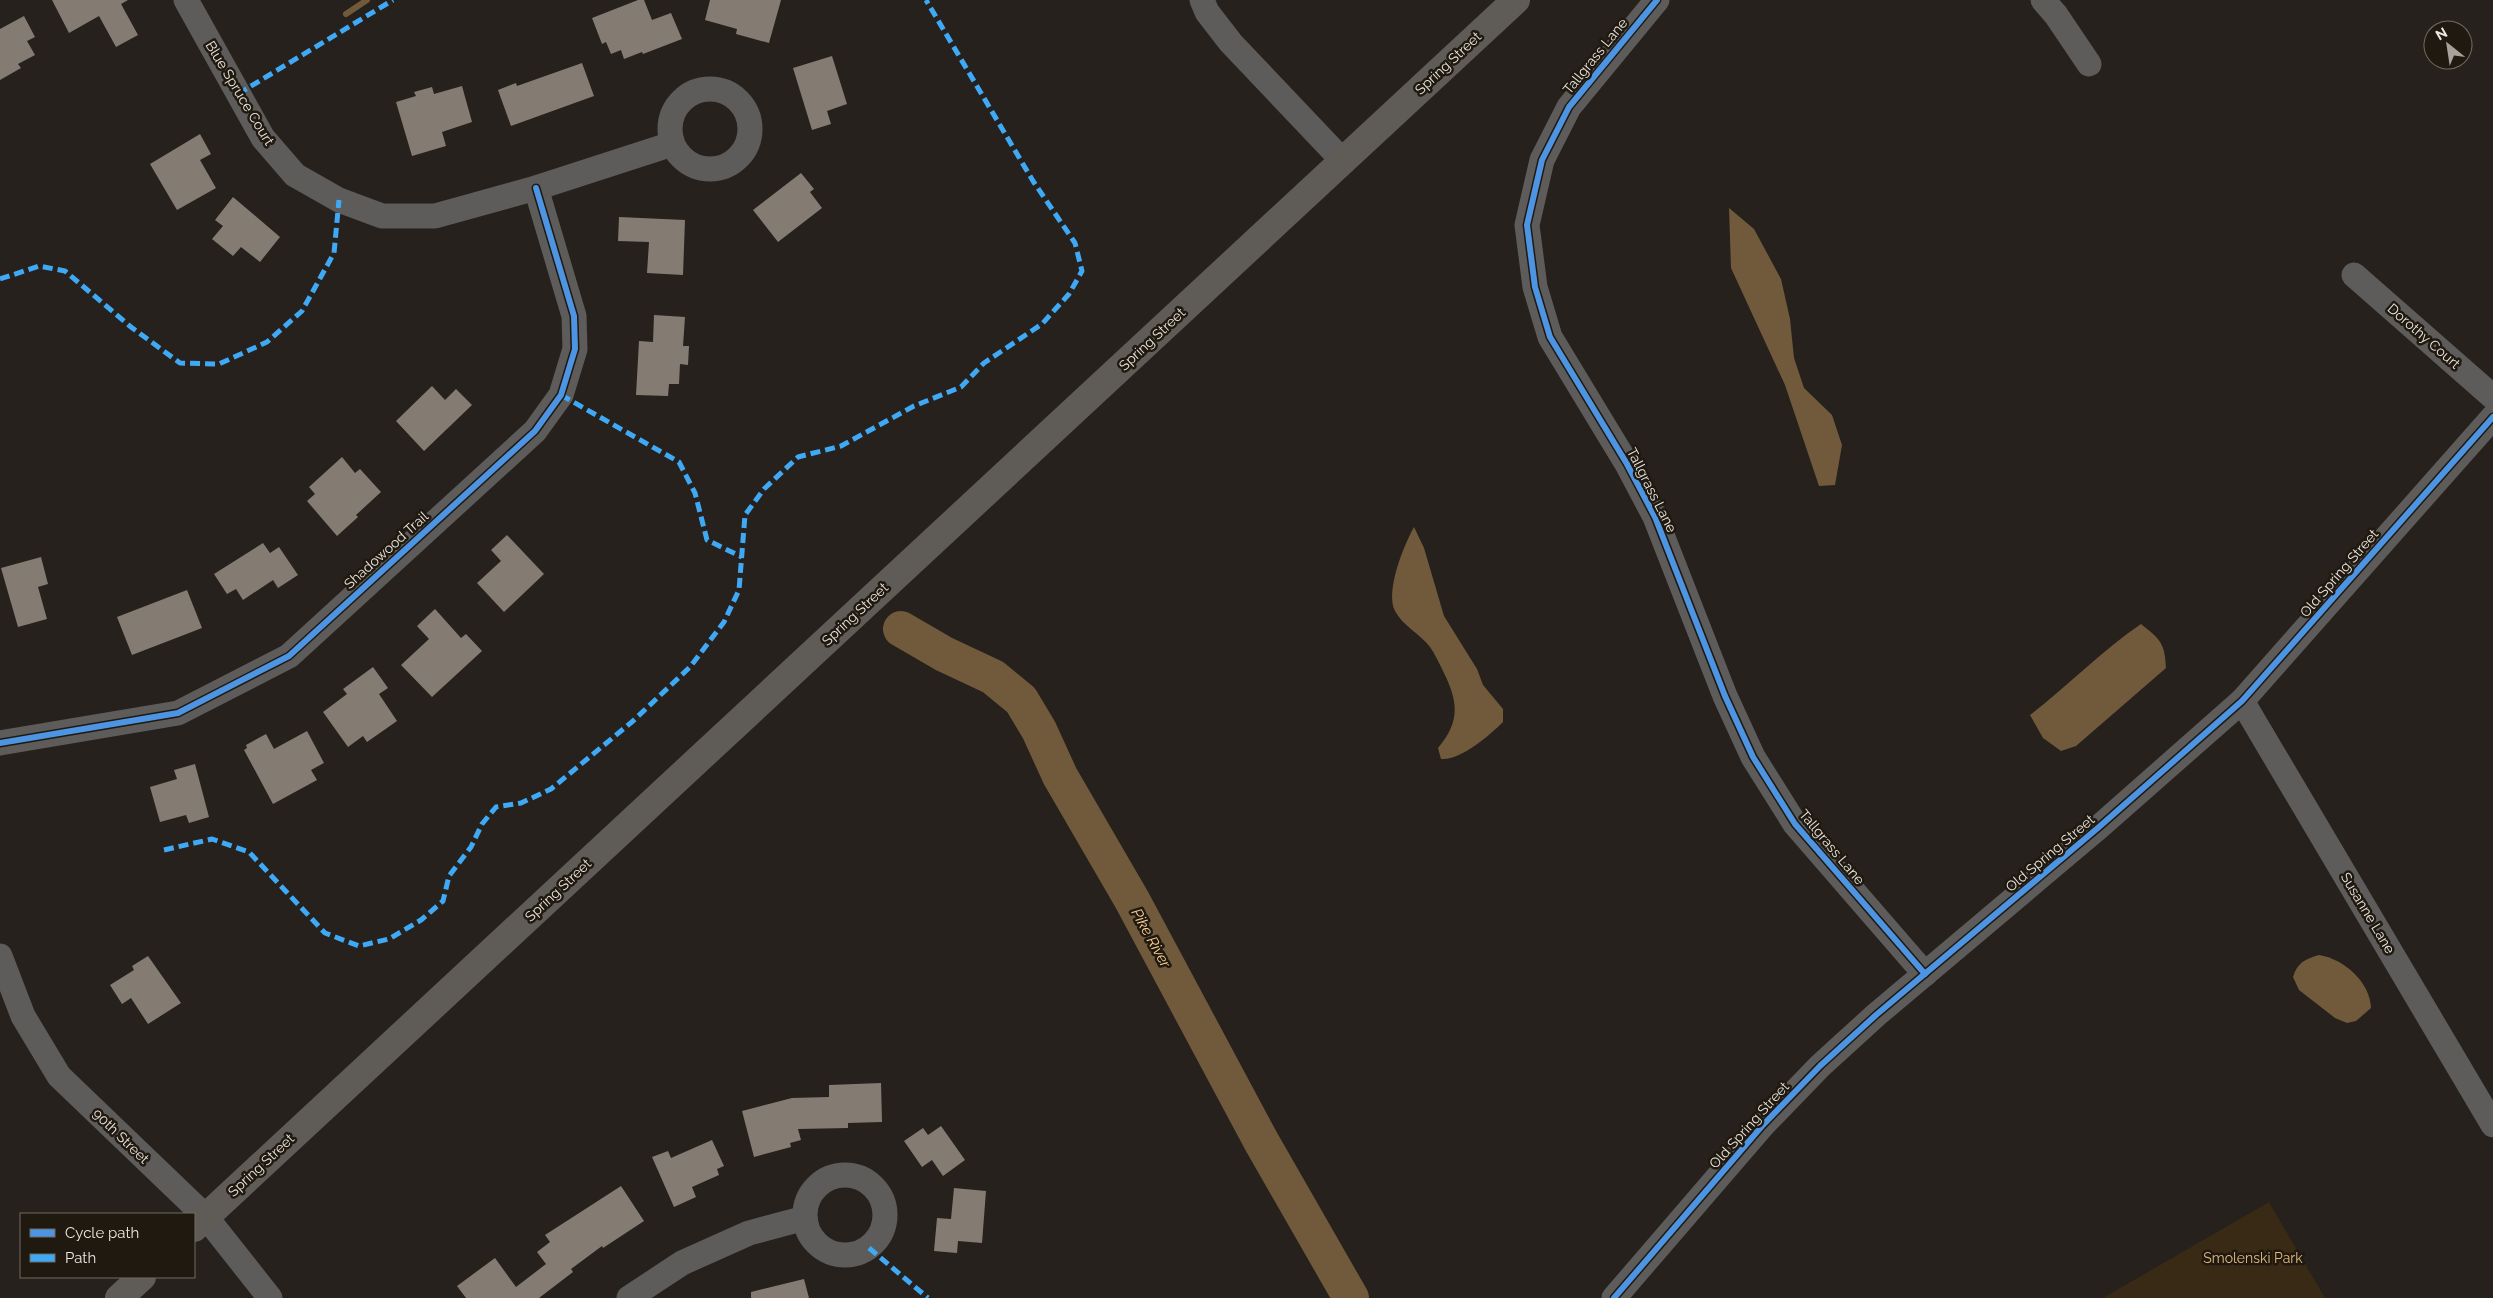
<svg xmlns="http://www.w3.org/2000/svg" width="2493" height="1298" font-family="Raleway,sans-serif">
	<rect width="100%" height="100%" fill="#26211c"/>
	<polygon fill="#392a15" points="2269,1202 2325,1298 2103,1298"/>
	<g fill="#715a3c">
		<polygon points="1729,208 1754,229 1781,279 1790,319 1794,358 1804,388 1832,415 1842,445 1835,485 1819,486 1785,385 1731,268"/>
		<path d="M 1414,527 L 1424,548 L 1444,616 L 1477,669 L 1483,685 L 1503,709 L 1503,722 C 1490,735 1460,761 1441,759 L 1438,748 C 1461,721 1458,701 1443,671 C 1439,663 1435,654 1430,647 C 1420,634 1403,626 1395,611 C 1385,591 1404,545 1414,527 Z"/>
		<path d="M 2141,624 C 2160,639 2165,643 2166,668 L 2076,746 L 2061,751 L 2043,738 L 2030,715 C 2068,686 2101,651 2141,624 Z"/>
		<path d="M 2319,955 C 2344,959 2370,982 2371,1008 L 2356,1021 L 2347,1023 L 2335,1018 L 2299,990 L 2293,977 C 2297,963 2305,959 2319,955 Z"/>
	</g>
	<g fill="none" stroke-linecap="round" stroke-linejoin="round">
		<polyline stroke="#715a3c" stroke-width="6" points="346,14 367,0"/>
		<polyline stroke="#715a3c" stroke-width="36" points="901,629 944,654 993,677 1021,700 1039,730 1060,776 1132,900 1261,1141 1351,1298"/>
	</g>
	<g fill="#847c73">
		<polygon points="52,0 128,0 121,4 138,35 116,47 99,16 69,33"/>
		<polygon points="638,0 644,0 652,20 671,13 682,39 643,54 642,52 624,59 621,50 611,54 606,42 602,44 592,18"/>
		<polygon points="710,0 781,0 769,43 736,34 737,29 705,20"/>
		<polygon points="24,16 35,37 27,41 35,55 18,64 21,68 0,80 0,29"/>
		<polygon points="832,56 847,104 827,111 831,124 812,130 793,68"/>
		<polygon points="582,63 594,96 511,126 498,90 516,83 517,86"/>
		<polygon points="462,86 472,122 442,132 446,146 412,156 396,102 416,96 414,92 432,87 434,94"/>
		<polygon points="200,134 211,154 200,160 216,188 177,210 150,164"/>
		<polygon points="801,173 814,189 810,192 822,208 778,242 753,210"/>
		<polygon points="233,197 280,237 260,262 241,247 233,256 212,239 223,226 215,220"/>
		<polygon points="619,217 685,220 683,275 647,273 649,242 618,241"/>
		<polygon points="654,315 685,317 683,346 689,346 688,365 680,364 679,384 669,384 668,396 636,395 639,341 653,342"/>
		<polygon points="432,386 445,400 456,389 472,405 424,451 396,421"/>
		<polygon points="342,457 355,473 360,469 381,492 356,515 358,517 337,536 307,501 315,494 309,487"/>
		<polygon points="507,535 544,574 504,612 477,583 501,561 491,550"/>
		<polygon points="263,543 270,553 279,547 298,575 278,588 273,580 243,600 236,589 227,594 214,574"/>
		<polygon points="41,557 48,584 38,587 47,619 18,627 1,568"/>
		<polygon points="187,590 202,628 132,655 117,617"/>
		<polygon points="435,609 461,638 466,634 482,651 432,697 401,665 429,639 417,626"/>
		<polygon points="373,667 388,688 379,694 397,721 367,742 363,736 348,747 323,712 347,694 343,689"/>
		<polygon points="307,731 324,763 311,770 317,780 273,804 244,750 247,748 246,745 266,734 274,749"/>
		<polygon points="195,764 209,817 189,823 186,815 160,822 150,787 177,779 174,770"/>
		<polygon points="148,956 181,1003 148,1024 131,998 122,1004 110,985 134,970 132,966"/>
		<polygon points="881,1083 882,1122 848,1123 848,1128 798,1129 801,1140 790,1143 791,1147 754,1157 742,1111 792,1098 829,1097 829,1085"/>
		<polygon points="941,1126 965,1160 943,1176 932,1160 922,1167 904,1141 923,1128 928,1135"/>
		<polygon points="712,1140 724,1166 717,1169 719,1175 692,1187 696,1197 674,1207 652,1157 668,1151 671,1158"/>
		<polygon points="621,1186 644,1221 603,1248 602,1246 571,1269 573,1272 539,1298 466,1298 457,1286 495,1258 516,1287 546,1264 537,1252 550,1242 545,1235"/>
		<polygon points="954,1188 986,1191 982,1243 958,1241 957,1253 934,1251 937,1218 951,1219"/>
		<polygon points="804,1279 809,1298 751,1298 751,1292"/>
	</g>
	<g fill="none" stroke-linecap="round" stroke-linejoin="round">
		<g stroke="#5d5c5a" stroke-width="25">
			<polyline points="186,0 263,138 295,175 339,200 382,216 435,216 536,188 672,144"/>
			<polyline points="1202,0 1207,12 1231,43 1343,161"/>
			<polyline points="1657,0 1569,107 1542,160 1527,225 1535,287 1550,337 1627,464 1655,517 1725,696 1753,757 1795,824 1925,974"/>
			<polyline points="2043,0 2056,15 2089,64"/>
			<circle cx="710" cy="129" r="40"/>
			<polyline points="2354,275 2493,397"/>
			<polyline points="2242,701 2493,1125"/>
			<polyline points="0,743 178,713 289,656 535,431 561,395 575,349 574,316 536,188"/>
			<polyline points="0,956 23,1016 59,1076 206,1217 270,1298"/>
			<circle cx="845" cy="1215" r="40"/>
			<polyline points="629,1298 682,1263 749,1233 805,1218"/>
			<polyline points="1614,1298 1762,1126 1820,1066 1876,1015 2099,827 2242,701 2493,417"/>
		</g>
		<g stroke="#5f5c58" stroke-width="28">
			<polyline points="194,1228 1516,0"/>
			<polyline points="119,1298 142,1277"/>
		</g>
		<g stroke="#3fa9f5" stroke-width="5" stroke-dasharray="10 5" stroke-linecap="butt">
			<polyline points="238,94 393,0"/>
			<polyline points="0,279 39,266 65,271 131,327 180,363 219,364 267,342 302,311 334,253 339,200"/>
			<polyline points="561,395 679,462 695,493 707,540 742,557"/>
			<polyline points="164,850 212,839 249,852 325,933 359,946 389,939 421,920 443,901 449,876 471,847 482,824 496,807 521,803 551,789 633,721 690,667 724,622 739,590 745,515 764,489 798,457 841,446 914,406 961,387 984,363 1042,324 1069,294 1082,271 1075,243 1033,181 926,0"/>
			<polyline points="869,1248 928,1298"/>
		</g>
		<defs>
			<g id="cycleway">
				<polyline points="1657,0 1569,107 1542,160 1527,225 1535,287 1550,337 1627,464 1655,517 1725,696 1753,757 1795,824 1925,974"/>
				<polyline points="0,743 178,713 289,656 535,431 561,395 575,349 574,316 536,188"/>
				<polyline points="1614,1298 1762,1126 1820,1066 1876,1015 2099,827 2242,701 2493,417"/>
			</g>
		</defs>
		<use href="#cycleway" stroke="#1f1910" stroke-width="9"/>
		<use href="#cycleway" stroke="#4d94e3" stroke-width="6"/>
	</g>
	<g text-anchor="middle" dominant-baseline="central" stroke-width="5" stroke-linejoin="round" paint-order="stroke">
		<g font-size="14" fill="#ebe6e0" stroke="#1f1910">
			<text transform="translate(1595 56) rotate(-51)">Tallgrass Lane</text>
			<text transform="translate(1448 63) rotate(-43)">Spring Street</text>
			<text transform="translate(240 93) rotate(59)">Blue Spruce Court</text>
			<text transform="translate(2424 336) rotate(41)">Dorothy Court</text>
			<text transform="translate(1152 339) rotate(-43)">Spring Street</text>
			<text transform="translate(1652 490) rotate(63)">Tallgrass Lane</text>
			<text transform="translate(386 550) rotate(-42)">Shadowood Trail</text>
			<text transform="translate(2339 573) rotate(-49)">Old Spring Street</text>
			<text transform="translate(855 614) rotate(-43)">Spring Street</text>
			<text transform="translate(1832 847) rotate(50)">Tallgrass Lane</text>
			<text transform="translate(2050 853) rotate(-40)">Old Spring Street</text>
			<text transform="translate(558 890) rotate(-43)">Spring Street</text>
			<text transform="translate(2368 913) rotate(59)">Susanne Lane</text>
			<text transform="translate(1749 1125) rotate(-48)">Old Spring Street</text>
			<text transform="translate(121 1136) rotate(44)">90th Street</text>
			<text transform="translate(261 1165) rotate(-43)">Spring Street</text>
		</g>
		<g font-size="14" fill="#e2b980" stroke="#1f1910">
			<text x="2253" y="1258">Smolenski Park</text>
		</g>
		<g font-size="15" font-style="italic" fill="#fad097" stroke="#1f1910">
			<text transform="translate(1151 938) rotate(61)">Pike River</text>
		</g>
	</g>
	<rect x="20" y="1213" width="175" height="65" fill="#1f1910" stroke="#716b63"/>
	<rect x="30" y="1229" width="25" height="8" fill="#4d94e3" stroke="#716b63"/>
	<text x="65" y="1238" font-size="15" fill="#ebe6e0">Cycle path</text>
	<rect x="30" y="1254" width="25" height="8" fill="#3fa9f5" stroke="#716b63"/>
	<text x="65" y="1263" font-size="15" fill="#ebe6e0">Path</text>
	<g transform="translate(2448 45) rotate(330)"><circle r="24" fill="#1f1910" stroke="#716b63"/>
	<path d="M0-4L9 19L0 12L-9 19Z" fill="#a6a19b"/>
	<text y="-8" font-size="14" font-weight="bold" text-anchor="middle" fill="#ebe6e0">N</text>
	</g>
</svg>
